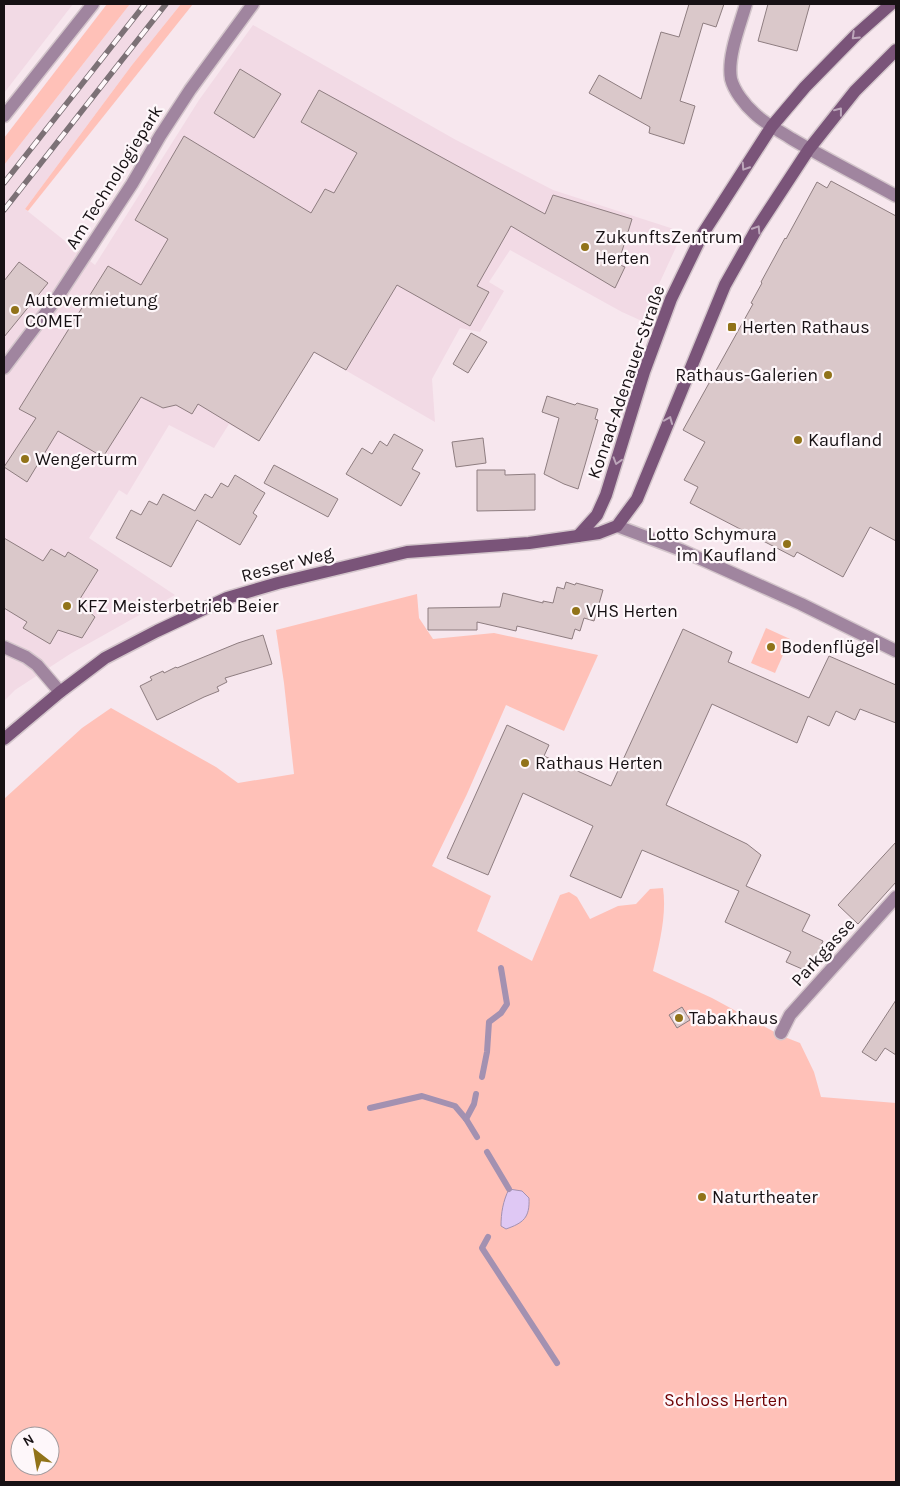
<svg xmlns="http://www.w3.org/2000/svg" width="900" height="1486" font-family="Karla,sans-serif">
	<rect width="100%" height="100%" fill="#f7e7ee"/>
	<g fill="#f2dae5">
		<polygon points="4,4 73,4 4,93"/>
		<polygon points="130,4 181,4 132,65 25,209 95,265 199,100 253,25 456,140 553,190 683,232 642,321 622,312 510,250 489,282 504,291 480,332 460,328 432,379 435,422 314,352 259,441 229,424 214,448 169,425 127,495 119,490 89,538 175,595 70,654 15,690 4,701 4,165"/>
	</g>
	<g fill="#ffc1b8" fill-rule="evenodd">
		<polygon points="107,4 130,4 4,165 4,138"/>
		<polygon points="181,4 193,4 28,211 25,209 132,65"/>
		<path d="M 417,594 L 419,618 L 433,639 L 494,633 L 598,655 L 564,731 L 506,705 L 467,794 L 432,866 L 491,896 L 477,931 L 532,961 L 560,895 L 569,892 L 577,897 L 590,919 L 618,906 L 636,904 L 650,889 L 663,888 C 667,915 659,945 653,971 L 712,998 L 782,1036 L 800,1043 L 814,1072 L 821,1097 L 896,1103 L 896,1482 L 4,1482 L 4,799 L 82,728 L 111,708 L 216,767 L 238,783 L 294,774 L 284,683 L 276,630 ZM 20,1436 L 50,1436 L 50,1466 L 20,1466 Z"/>
		<polygon points="766,628 790,639 775,673 751,663"/>
	</g>
	<path fill="#dfc8f4" stroke="#a391b1" d="M 509,1189 L 522,1191 L 529,1198 C 530,1218 523,1223 506,1229 L 501,1226 C 501,1213 503,1201 509,1189 Z"/>
	<g fill="none" stroke-linecap="round" stroke-linejoin="round">
		<g stroke="#a391b1" stroke-width="6">
			<polyline points="482,1077 487,1052 489,1022 501,1013 507,1004 501,968"/>
			<polyline points="370,1108 422,1096 455,1106 466,1119 477,1137"/>
			<polyline points="466,1119 474,1104 476,1094"/>
			<polyline points="487,1152 509,1189"/>
			<polyline points="488,1237 482,1248 557,1363"/>
		</g>
	</g>
	<g fill="#dac8ca" stroke="#8e7d80">
		<polygon points="689,4 724,4 716,27 703,23 680,101 695,106 684,144 649,133 650,127 589,93 599,75 641,99 661,32 679,37"/>
		<polygon points="768,4 810,4 797,51 758,41"/>
		<polygon points="240,69 281,94 254,138 214,113"/>
		<polygon points="319,90 545,214 553,195 632,219 618,264 625,267 615,288 511,226 477,286 489,292 470,326 397,285 346,370 314,352 259,441 198,404 192,414 176,405 163,408 141,397 103,457 58,431 27,482 4,467 36,418 19,409 108,266 141,285 168,239 135,220 184,136 311,213 325,189 334,193 357,153 301,122"/>
		<polygon points="831,181 896,216 896,541 870,527 843,577 797,552 794,557 690,503 698,487 684,480 705,442 683,430 753,304 751,303 762,283 761,282 785,238 786,239 817,182 827,188"/>
		<polygon points="19,262 48,283 4,337 4,281"/>
		<polygon points="471,333 487,342 468,373 453,364"/>
		<polygon points="547,396 575,405 577,403 598,409 595,419 598,420 578,489 564,484 544,474 559,418 542,412"/>
		<polygon points="394,434 423,450 412,469 420,473 401,506 346,474 362,448 372,454 380,441 387,446"/>
		<polygon points="483,438 486,463 456,467 452,442"/>
		<polygon points="274,465 338,499 328,517 264,483"/>
		<polygon points="477,470 505,470 505,475 535,474 535,510 477,511"/>
		<polygon points="235,475 265,493 253,513 257,516 240,545 197,520 171,567 116,538 131,510 141,515 149,501 157,505 163,494 195,511 205,494 212,498 221,483 228,487"/>
		<polygon points="4,538 43,561 51,549 65,557 68,552 98,570 78,602 95,617 82,638 58,630 50,644 23,628 27,622 4,608"/>
		<polygon points="566,582 575,585 576,583 603,590 594,621 584,618 580,631 575,629 572,639 517,626 516,631 477,622 477,630 428,630 428,608 500,607 503,593 543,603 543,601 553,603 557,587 564,589"/>
		<polygon points="683,629 732,652 728,662 809,698 829,656 896,685 896,723 860,709 855,720 836,711 829,726 808,716 797,743 712,704 666,805 747,844 761,855 746,886 810,915 802,931 823,941 809,972 786,962 791,952 725,922 739,891 642,850 621,898 570,876 593,826 523,793 488,875 447,858 507,725 549,745 544,756 611,786"/>
		<polygon points="263,635 272,664 225,678 227,682 217,687 219,691 204,697 157,720 140,686 152,680 150,677 163,671 164,673 176,667 177,668 238,643"/>
		<polygon points="896,842 896,882 858,924 838,905"/>
		<polygon points="896,1000 896,1055 885,1048 876,1061 862,1052"/>
		<polygon points="682,1007 690,1020 677,1028 669,1015"/>
	</g>
	<g fill="none" stroke-linecap="round" stroke-linejoin="round">
		<defs>
			<g id="minor">
				<path d="M 746,4 C 740,25 727,57 731,79 C 734,91 745,105 754,113 C 765,124 780,131 792,139 C 826,159 862,177 896,196"/>
				<polyline points="4,368 57,298 132,184 160,136 190,90 253,4"/>
				<polyline points="617,526 681,550 801,604 896,651"/>
				<polyline points="781,1033 790,1015 896,897"/>
			</g>
			<g id="tertiary">
				<polyline points="4,116 93,4"/>
				<polyline points="4,647 26,657 37,665 60,692"/>
			</g>
			<g id="secondary">
				<polyline points="578,536 597,515 606,495 644,372 671,299 702,235 772,126 805,87 856,35 891,4"/>
				<polyline points="4,739 60,692 105,658 157,631 227,598 278,583 407,552 529,543 599,533 617,526 637,499 725,285 756,230 809,149 855,91 896,50"/>
			</g>
		</defs>
		<use href="#minor" stroke="#d3c5cb" stroke-width="15"/>
		<use href="#tertiary" stroke="#d3c5cb" stroke-width="15"/>
		<use href="#secondary" stroke="#d3c5cb" stroke-width="15"/>
		<use href="#minor" stroke="#a0859f" stroke-width="12"/>
		<use href="#tertiary" stroke="#a0859f" stroke-width="12"/>
		<use href="#secondary" stroke="#7a5479" stroke-width="12"/>
		<defs>
			<g id="rail">
				<polyline points="4,183 145,4"/>
				<polyline points="4,210 166,4"/>
			</g>
		</defs>
		<use href="#rail" stroke="#7c7176" stroke-width="5.5"/>
		<use href="#rail" stroke="#fef7fa" stroke-width="4" stroke-dasharray="11" stroke-linecap="butt"/>
	</g>
	<defs><path id="oneway-chevron" d="M-2-3.5L2.5 0L-2 3.5" fill="none" stroke-width="1.6" stroke-linecap="round" stroke-linejoin="round" transform="scale(1.25)"/></defs>
	<g stroke="#bca6ba">
		<use href="#oneway-chevron" transform="translate(855 36) rotate(136)"/>
		<use href="#oneway-chevron" transform="translate(839 111) rotate(-52)"/>
		<use href="#oneway-chevron" transform="translate(745 167) rotate(123)"/>
		<use href="#oneway-chevron" transform="translate(757 229) rotate(-58)"/>
		<use href="#oneway-chevron" transform="translate(669 420) rotate(-68)"/>
		<use href="#oneway-chevron" transform="translate(617 461) rotate(107)"/>
	</g>
	<g fill="#917319" stroke="#fef7fa" stroke-width="2">
		<circle cx="585" cy="247" r="5"/>
		<circle cx="15" cy="310" r="5"/>
		<rect x="727" y="322" width="10" height="10" rx="2.5"/>
		<circle cx="828" cy="375" r="5"/>
		<circle cx="798" cy="440" r="5"/>
		<circle cx="25" cy="459" r="5"/>
		<circle cx="787" cy="544" r="5"/>
		<circle cx="67" cy="606" r="5"/>
		<circle cx="576" cy="611" r="5"/>
		<circle cx="771" cy="647" r="5"/>
		<circle cx="525" cy="763" r="5"/>
		<circle cx="679" cy="1018" r="5"/>
		<circle cx="702" cy="1197" r="5"/>
	</g>
	<g text-anchor="middle" dominant-baseline="central" stroke-width="4.5" stroke-linejoin="round" paint-order="stroke">
		<g font-size="18" fill="#171114" stroke="#fef7fa">
			<text transform="translate(114 177) rotate(-58)">Am Technologiepark</text>
			<text transform="translate(626 382) rotate(-71)">Konrad-Adenauer-Straße</text>
			<text transform="translate(287 564) rotate(-15)">Resser Weg</text>
			<text transform="translate(823 952) rotate(-48)">Parkgasse</text>
		</g>
		<g font-size="18" fill="#171114" stroke="#fef7fa" text-anchor="start">
			<text x="595" y="237">ZukunftsZentrum<tspan x="595" dy="21">Herten</tspan></text>
			<text x="25" y="300">Autovermietung<tspan x="25" dy="21">COMET</tspan></text>
			<text x="742" y="327">Herten Rathaus</text>
			<text x="818" y="375" text-anchor="end">Rathaus-Galerien</text>
			<text x="808" y="440">Kaufland</text>
			<text x="35" y="459">Wengerturm</text>
			<text x="777" y="534" text-anchor="end">Lotto Schymura<tspan x="777" dy="21">im Kaufland</tspan></text>
			<text x="77" y="606">KFZ Meisterbetrieb Beier</text>
			<text x="586" y="611">VHS Herten</text>
			<text x="781" y="647">Bodenflügel</text>
			<text x="535" y="763">Rathaus Herten</text>
			<text x="689" y="1018">Tabakhaus</text>
			<text x="712" y="1197">Naturtheater</text>
		</g>
		<g font-size="18" fill="#6f0305" stroke="#fef7fa">
			<text x="726" y="1400">Schloss Herten</text>
		</g>
	</g>
	<rect width="900" height="1486" fill="none" stroke="#171114" stroke-width="10"/>
	<g transform="translate(35 1451) rotate(329)"><circle r="24" fill="#fef7fa" stroke="#a29b9e"/>
	<path d="M0-4L9 19L0 12L-9 19Z" fill="#917319"/>
	<text y="-8" font-size="14" font-weight="bold" text-anchor="middle" fill="#171114">N</text>
	</g>
</svg>
